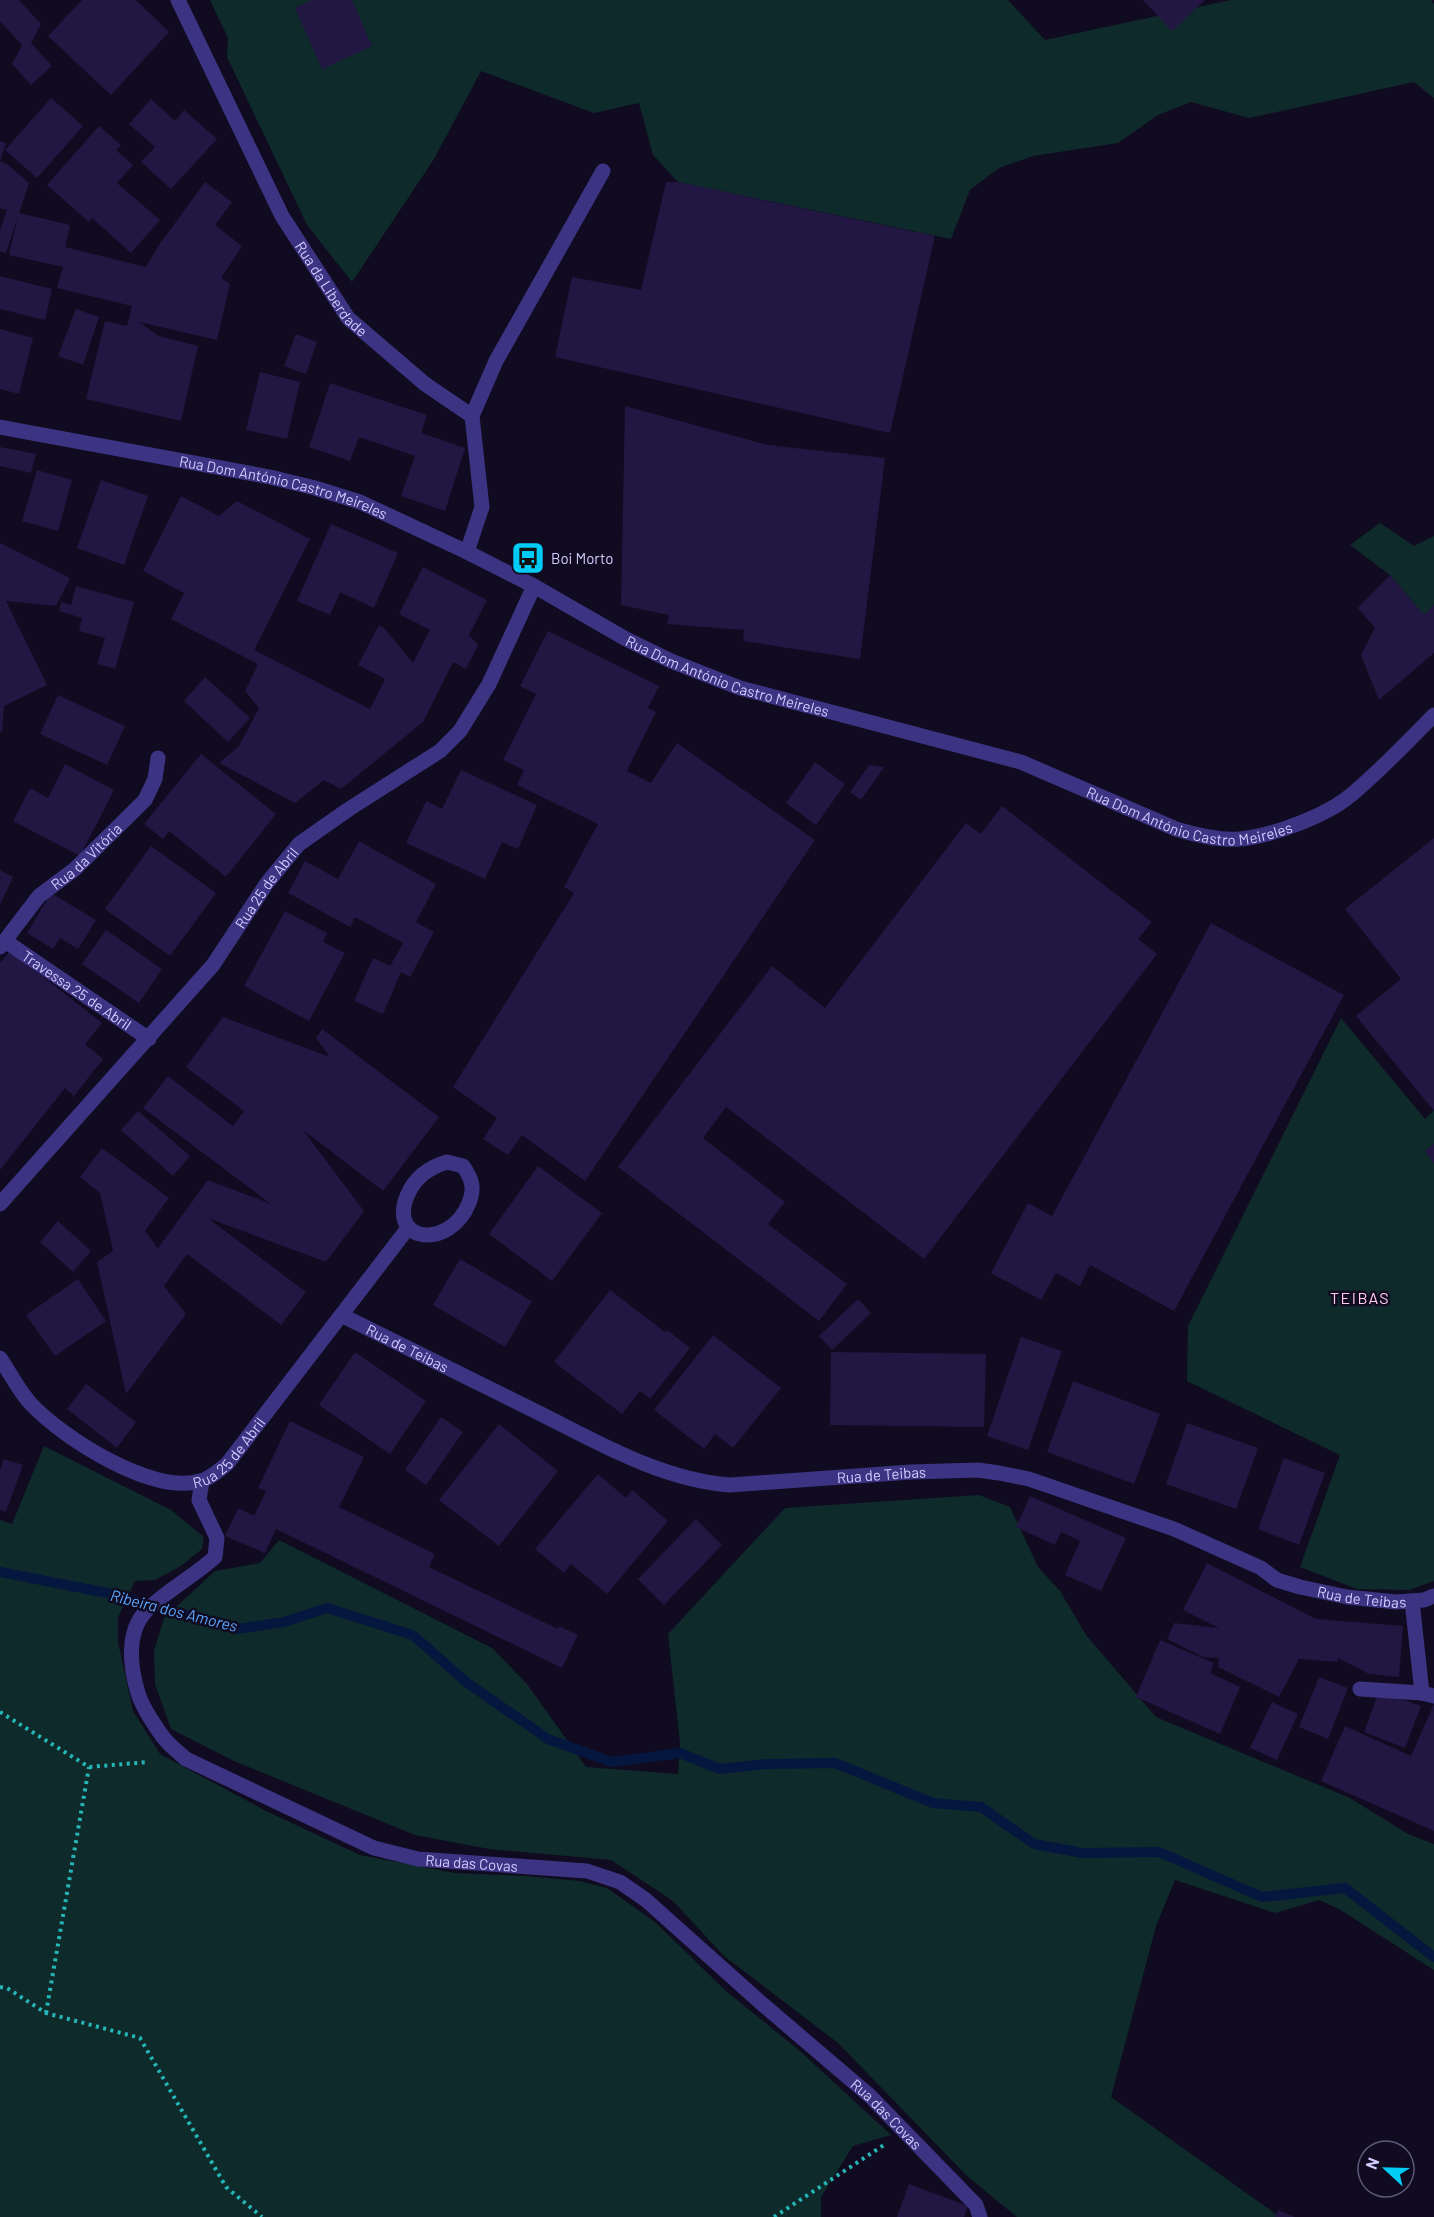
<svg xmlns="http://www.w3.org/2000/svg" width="1434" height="2217" font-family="Barlow,sans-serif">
	<rect width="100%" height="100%" fill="#100b20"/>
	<g fill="#0e2a2b">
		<polygon points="210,0 1008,0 1045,40 1231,0 1431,0 1434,4 1434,98 1414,82 1249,118 1191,102 1158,115 1118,143 1033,156 999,168 970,190 951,239 678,182 653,155 639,103 594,113 481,71 434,159 352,282 307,225 227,57 228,38"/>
		<polygon points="1380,523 1414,546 1434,536 1434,605 1424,615 1390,575 1350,545"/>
		<polygon points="1341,1018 1425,1119 1434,1110 1434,1581 1409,1590 1357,1589 1300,1567 1340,1455 1187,1381 1188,1326"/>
		<polygon points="44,1446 171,1510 204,1537 202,1549 181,1566 155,1580 135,1581 118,1617 118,1642 133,1711 160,1754 266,1811 360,1855 455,1873 527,1876 579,1881 607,1888 655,1922 726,1991 800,2051 891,2135 853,2146 821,2197 821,2217 0,2217 0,1520 12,1524"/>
		<polygon points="979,1495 1010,1507 1038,1567 1060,1591 1086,1635 1156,1717 1350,1798 1408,1834 1434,1844 1434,1970 1339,1909 1319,1900 1275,1913 1175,1880 1156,1926 1111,2097 1280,2217 1017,2217 967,2176 838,2043 724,1956 673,1901 611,1860 489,1849 415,1835 234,1761 171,1729 155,1684 154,1651 164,1618 215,1571 260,1563 279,1540 492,1648 527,1684 586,1767 678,1774 680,1743 668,1634 785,1508"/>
	</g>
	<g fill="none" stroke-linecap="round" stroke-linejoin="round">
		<polyline stroke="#06173f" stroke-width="10" points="0,1572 112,1594 237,1629 284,1622 327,1608 413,1635 466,1682 548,1739 612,1762 680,1753 720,1769 767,1764 835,1763 933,1803 981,1807 1034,1844 1083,1853 1159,1852 1262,1897 1345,1888 1434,1957"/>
	</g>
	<g fill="#221642">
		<polygon points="0,0 19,0 41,24 31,43 52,66 31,85 12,64 22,45 0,21"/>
		<polygon points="82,0 136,0 169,32 111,95 48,36"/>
		<polygon points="312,0 352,0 372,46 322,69 295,8"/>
		<polygon points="1143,0 1205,0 1172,31"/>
		<polygon points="51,98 83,126 37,178 5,150"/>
		<polygon points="151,99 175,121 184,110 217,139 171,189 141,162 155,147 129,124"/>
		<polygon points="99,126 121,145 116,150 133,165 117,183 160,220 131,253 92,218 89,222 47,185"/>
		<polygon points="0,141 6,143 0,161"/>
		<polygon points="0,161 7,164 29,183 19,213 70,225 65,247 146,267 159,245 205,182 232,202 215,225 242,246 221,278 230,284 217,340 139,322 159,336 198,346 181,421 86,399 105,321 127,326 132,306 57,288 63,267 9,255 18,216 6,253 0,252 0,230 7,210 0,208"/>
		<polygon points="666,182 678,182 935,236 890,433 555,357 572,277 641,290"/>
		<polygon points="0,276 52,289 45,320 0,309"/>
		<polygon points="76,309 99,317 83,365 58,356"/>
		<polygon points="0,329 33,338 19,394 0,389"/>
		<polygon points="296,334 317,342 306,374 284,366"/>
		<polygon points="260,372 300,382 287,439 246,430"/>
		<polygon points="330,383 427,415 421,433 465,448 445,511 401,496 415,456 359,437 350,461 309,447"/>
		<polygon points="625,406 768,445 885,458 860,659 743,641 744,630 667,624 669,615 621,605"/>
		<polygon points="0,447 36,454 31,473 0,466"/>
		<polygon points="37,470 72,480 58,531 22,521"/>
		<polygon points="101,480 148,496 124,565 77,548"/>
		<polygon points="181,496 219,516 237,501 310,539 254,650 370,709 385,679 358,665 379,625 384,628 413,663 430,630 399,614 423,567 487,600 469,635 478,645 466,669 453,662 423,722 341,789 324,780 295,803 219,763 239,746 259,708 245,691 258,664 171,619 184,593 143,571"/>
		<polygon points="331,524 398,553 374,608 340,592 330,615 297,601"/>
		<polygon points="0,543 70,578 56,606 6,601 47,685 4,706 2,732 0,732"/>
		<polygon points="1390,575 1424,615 1434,605 1434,653 1379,700 1361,655 1375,628 1358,608"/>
		<polygon points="76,586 134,602 115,669 97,664 105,638 79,631 82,618 59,611 61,602 71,605"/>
		<polygon points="548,631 659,686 648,708 656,712 627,771 651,783 677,743 815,840 585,1181 522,1135 508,1155 483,1139 497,1118 453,1087 574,893 564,887 598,824 517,785 524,770 503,760 536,694 520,686"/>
		<polygon points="205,677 250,718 228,742 184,701"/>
		<polygon points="58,695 125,726 107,765 40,734"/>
		<polygon points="201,754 276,814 226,877 169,831 163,839 144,824"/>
		<polygon points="815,762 845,784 816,825 786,803"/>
		<polygon points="65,764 114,790 80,856 13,821 30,788 48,798"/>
		<polygon points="869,765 884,767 861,800 850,792"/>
		<polygon points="461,770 537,805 518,849 502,842 485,879 406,843 426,801 442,809"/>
		<polygon points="1002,806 1152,922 1138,939 1157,954 924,1259 726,1107 703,1138 785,1202 768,1224 847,1284 819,1321 618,1167 772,966 825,1008 966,823 981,834"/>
		<polygon points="1434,838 1434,1111 1356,1016 1401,979 1345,909"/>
		<polygon points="359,841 436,884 416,922 434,932 410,977 401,972 383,1014 354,1001 373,958 390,966 403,943 355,917 350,927 288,893 305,861 338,879"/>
		<polygon points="151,846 216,893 170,956 105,909"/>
		<polygon points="0,870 13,877 0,905"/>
		<polygon points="51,893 96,920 78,949 60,938 53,949 27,933"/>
		<polygon points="285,911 327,933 323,942 345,953 309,1021 244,986"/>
		<polygon points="1211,923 1344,995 1174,1311 1090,1265 1080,1286 1056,1273 1041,1300 991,1273 1028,1203 1052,1216"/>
		<polygon points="106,930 162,969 139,1003 82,964"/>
		<polygon points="10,951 102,1023 85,1044 103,1059 74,1096 65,1088 0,1170 0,963"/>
		<polygon points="223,1017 330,1057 316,1038 322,1029 439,1117 383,1191 303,1130 364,1211 326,1262 208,1218 306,1292 281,1325 187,1254 164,1286 186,1314 126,1394 97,1262 113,1251 100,1193 80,1177 102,1148 169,1198 145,1231 158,1248 208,1180 271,1204 143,1108 168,1076 233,1126 244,1111 186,1067"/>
		<polygon points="138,1111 190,1156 173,1176 121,1130"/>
		<polygon points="1434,1144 1434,1163 1425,1151"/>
		<polygon points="538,1166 602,1213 552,1281 489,1234"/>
		<polygon points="58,1221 91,1251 73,1272 40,1242"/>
		<polygon points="460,1259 532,1301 505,1347 433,1305"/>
		<polygon points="78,1279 106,1321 55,1356 26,1315"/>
		<polygon points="610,1290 665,1332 667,1330 690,1348 650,1399 640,1391 622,1414 554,1362"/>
		<polygon points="858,1299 871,1313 832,1350 819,1336"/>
		<polygon points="713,1335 781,1388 733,1448 715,1434 704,1449 654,1410"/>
		<polygon points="1021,1337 1062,1351 1028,1450 987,1436"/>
		<polygon points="355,1352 426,1401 390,1454 319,1405"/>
		<polygon points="831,1352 986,1354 984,1427 830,1425"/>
		<polygon points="1073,1381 1160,1414 1134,1484 1047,1452"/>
		<polygon points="86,1384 136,1422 117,1448 67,1409"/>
		<polygon points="441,1417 463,1432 426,1485 405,1470"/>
		<polygon points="290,1421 364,1457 339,1507 435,1554 429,1567 558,1629 559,1626 578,1635 562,1668 276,1529 265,1553 225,1536 238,1508 254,1516 266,1491 258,1488"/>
		<polygon points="1187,1423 1258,1448 1236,1509 1166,1484"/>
		<polygon points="499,1424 558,1471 499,1546 439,1500"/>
		<polygon points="1284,1458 1325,1473 1299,1545 1258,1529"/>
		<polygon points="4,1459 23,1465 6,1512 0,1510 0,1470"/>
		<polygon points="598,1474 626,1498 632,1490 668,1521 607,1594 571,1564 564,1573 535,1549"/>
		<polygon points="1030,1496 1126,1538 1101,1591 1065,1575 1080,1541 1061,1532 1055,1545 1016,1527"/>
		<polygon points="696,1519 722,1545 664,1605 638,1579"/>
		<polygon points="1207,1563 1316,1619 1403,1626 1399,1677 1369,1674 1338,1658 1337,1662 1299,1659 1279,1697 1218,1667 1219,1658 1203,1657 1167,1639 1174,1623 1219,1628 1183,1610"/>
		<polygon points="1160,1640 1214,1663 1210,1673 1240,1687 1220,1734 1136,1697"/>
		<polygon points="1319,1677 1348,1688 1328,1739 1299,1727"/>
		<polygon points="1379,1691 1421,1706 1405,1748 1364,1732"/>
		<polygon points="1272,1702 1298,1714 1277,1760 1250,1748"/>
		<polygon points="1434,1704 1434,1831 1321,1781 1345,1726 1411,1756"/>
		<polygon points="909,2184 968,2206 964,2217 897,2217"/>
		<polygon points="1278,2210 1295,2217 1275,2217"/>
	</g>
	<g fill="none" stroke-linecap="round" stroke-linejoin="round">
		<g stroke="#26b6b7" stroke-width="4" stroke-dasharray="3 4.5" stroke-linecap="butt">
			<polyline points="0,1712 89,1767 149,1762"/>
			<polyline points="0,1987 7,1988 46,2013 140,2038 226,2187 262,2217"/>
			<polyline points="46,2013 89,1767"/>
			<polyline points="774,2217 884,2145"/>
		</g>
		<polyline stroke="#3c3382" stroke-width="15" points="472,416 496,361 603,171"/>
		<g stroke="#3c3382" stroke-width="15">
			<path id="s1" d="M 178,0 L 282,216 L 348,318 L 425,384 L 472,416 L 482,507 L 467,552"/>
			<path id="s2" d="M 5,941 L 149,1039"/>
			<path id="s3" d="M 0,947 L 39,896 L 75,869 L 145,800 L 155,779 L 158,758"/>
			<path d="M 447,1162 L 463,1166 C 472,1179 475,1188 469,1203 C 450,1250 388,1243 407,1196 C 415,1177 428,1168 447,1162 Z"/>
			<path id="s4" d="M 0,1204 L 213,965 L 267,883 L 299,844 L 349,809 L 440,751 L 460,731 L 489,684 L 534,586"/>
			<path id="s5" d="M 343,1316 C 408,1348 474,1381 539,1413 C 599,1443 662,1480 730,1485 L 911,1472 L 978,1470 L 999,1473 L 1029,1479 L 1174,1529 L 1261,1568 L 1277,1580 L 1300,1587 L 1347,1597 L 1396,1602 L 1424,1600 L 1434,1596"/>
			<path id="s6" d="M 0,1358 C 10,1373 19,1391 31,1404 C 63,1438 152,1495 200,1481 C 210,1479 219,1470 227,1464 L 408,1228"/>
			<path id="s7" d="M 202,1481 L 199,1500 L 217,1538 L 215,1557 C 193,1577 167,1590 146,1611 C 126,1632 130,1667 138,1693 C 142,1706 155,1726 163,1737 C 169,1745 178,1752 186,1759 L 374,1848 L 418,1859 L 587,1871 L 620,1882 L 646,1900 L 760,2002 L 870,2096 L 976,2205 L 980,2217"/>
			<polyline points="1412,1601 1422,1693 1434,1696"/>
			<polyline points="1360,1689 1422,1693"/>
		</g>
		<path stroke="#3c3382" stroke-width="15" id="s8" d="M 0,427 L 270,477 L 315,488 L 360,502 L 467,552 L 534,586 L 626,639 L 671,661 L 740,688 L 1021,762 L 1176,829 C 1196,835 1219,841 1240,839 C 1272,836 1326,816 1351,795 C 1380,771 1407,742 1434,715"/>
	</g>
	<defs>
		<symbol id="bus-square" viewBox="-11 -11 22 22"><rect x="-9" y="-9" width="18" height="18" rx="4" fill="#00ccf6" stroke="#100b20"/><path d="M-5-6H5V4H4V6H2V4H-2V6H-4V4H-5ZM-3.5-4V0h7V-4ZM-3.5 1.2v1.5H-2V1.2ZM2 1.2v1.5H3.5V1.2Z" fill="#111"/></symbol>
	</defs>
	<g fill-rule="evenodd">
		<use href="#bus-square" x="509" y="539" width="38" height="38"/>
	</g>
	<g text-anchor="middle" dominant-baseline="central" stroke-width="5" stroke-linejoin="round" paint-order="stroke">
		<g font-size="15" fill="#d4cbff" stroke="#100b20">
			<text stroke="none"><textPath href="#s1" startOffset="328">Rua da Liberdade</textPath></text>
			<text stroke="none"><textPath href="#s8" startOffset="290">Rua Dom António Castro Meireles</textPath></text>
			<text stroke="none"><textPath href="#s8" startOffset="776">Rua Dom António Castro Meireles</textPath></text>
			<text stroke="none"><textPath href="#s8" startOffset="1262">Rua Dom António Castro Meireles</textPath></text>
			<text stroke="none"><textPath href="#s3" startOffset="126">Rua da Vitória</textPath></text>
			<text stroke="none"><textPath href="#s4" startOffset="414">Rua 25 de Abril</textPath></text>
			<text stroke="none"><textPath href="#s2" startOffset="87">Travessa 25 de Abril</textPath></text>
			<text stroke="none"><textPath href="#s5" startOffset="72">Rua de Teibas</textPath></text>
			<text stroke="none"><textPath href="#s6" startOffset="288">Rua 25 de Abril</textPath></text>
			<text stroke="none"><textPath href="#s5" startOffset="576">Rua de Teibas</textPath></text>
			<text stroke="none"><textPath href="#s5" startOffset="1080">Rua de Teibas</textPath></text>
			<text stroke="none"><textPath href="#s7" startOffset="644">Rua das Covas</textPath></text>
			<text stroke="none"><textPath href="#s7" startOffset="1148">Rua das Covas</textPath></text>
		</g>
		<g font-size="15" fill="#d4cbff" stroke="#100b20" text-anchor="start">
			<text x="551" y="558">Boi Morto</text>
		</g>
		<g font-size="16" letter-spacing="1.5" fill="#ffcde9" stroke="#100b20">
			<text x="1360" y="1297">TEIBAS</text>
		</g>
		<g font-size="16" font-style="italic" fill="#59a6ff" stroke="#100b20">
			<text transform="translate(174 1610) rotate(14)">Ribeira dos Amores</text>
		</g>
	</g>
	<g transform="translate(1386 2169) rotate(292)"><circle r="28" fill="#100b20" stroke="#5e5879" stroke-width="1.5"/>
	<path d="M0-4.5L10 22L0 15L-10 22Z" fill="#00ccf6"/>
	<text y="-9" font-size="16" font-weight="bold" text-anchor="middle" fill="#d4cbff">N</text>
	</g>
</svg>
